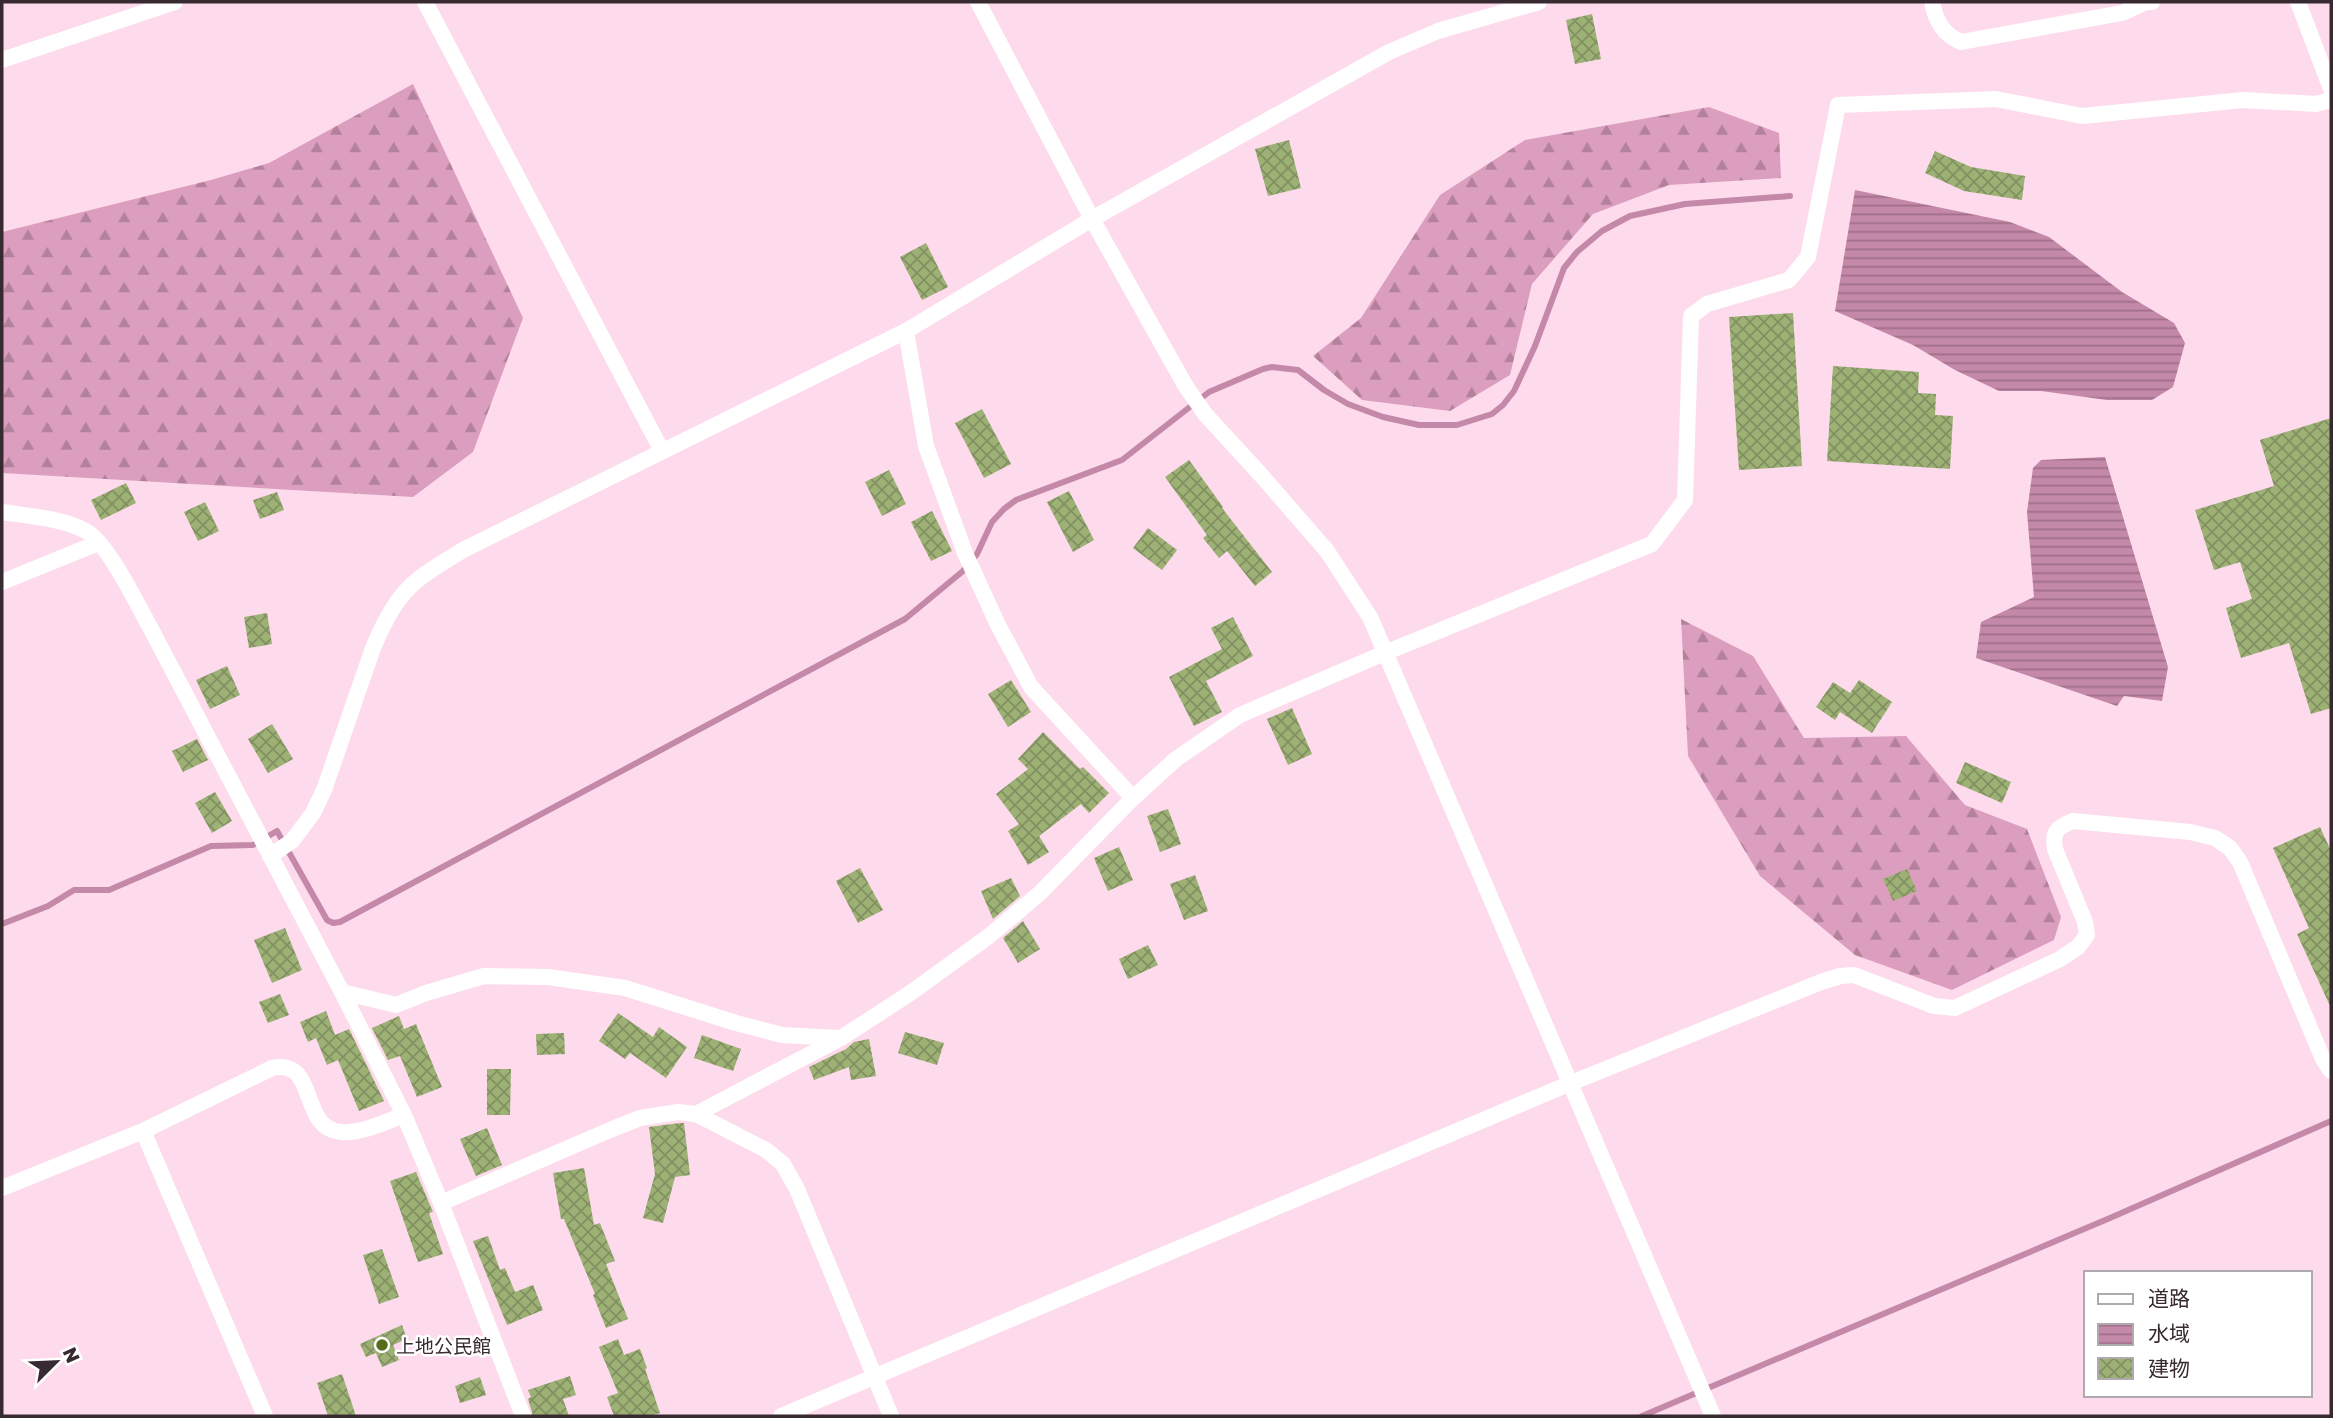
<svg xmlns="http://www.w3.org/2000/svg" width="2333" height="1418" font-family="'Golos Text','Noto Sans JP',sans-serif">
	<defs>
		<pattern id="forest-firs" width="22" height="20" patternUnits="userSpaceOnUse" patternTransform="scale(1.75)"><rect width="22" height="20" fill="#dc9ebf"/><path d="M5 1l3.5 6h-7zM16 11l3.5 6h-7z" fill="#b3819c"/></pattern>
		<pattern id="water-rules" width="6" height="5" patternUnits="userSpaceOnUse" patternTransform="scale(1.75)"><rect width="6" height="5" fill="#c488a8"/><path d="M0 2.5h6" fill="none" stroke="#a06f89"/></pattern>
		<pattern id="building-cross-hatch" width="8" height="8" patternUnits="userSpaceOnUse" patternTransform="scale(1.75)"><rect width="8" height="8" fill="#9db175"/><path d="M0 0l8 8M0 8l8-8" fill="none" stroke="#819061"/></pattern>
	</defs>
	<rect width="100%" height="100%" fill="#fddbec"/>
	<g fill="url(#forest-firs)">
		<polygon points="413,84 523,318 473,452 413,497 2,473 2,232 211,180 269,163"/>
		<polygon points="1709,107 1779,133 1781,178 1669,185 1593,214 1532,284 1510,375 1450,411 1362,400 1313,356 1361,318 1440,195 1525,140"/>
		<polygon points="1681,619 1753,656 1804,738 1906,736 1965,805 2027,829 2061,917 2054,940 1952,990 1855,955 1760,876 1688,756"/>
	</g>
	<g fill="url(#water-rules)">
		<polygon points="1855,190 2010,222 2049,237 2122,292 2174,323 2185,343 2173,387 2152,400 2107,400 2041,391 1999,391 1955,370 1913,345 1835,311"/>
		<polygon points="2105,457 2168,667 2162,701 2124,696 2117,706 1976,658 1981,622 2034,597 2027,512 2033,468 2041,460"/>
	</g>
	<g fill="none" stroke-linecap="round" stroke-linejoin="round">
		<g stroke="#c488a8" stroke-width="6">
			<polyline points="2,924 48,906 74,890 109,890 211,846 253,845 277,831 327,920 333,923 340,922 905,619 963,571 977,554 992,522 1004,509 1016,500 1122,460 1209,392 1263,369 1272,367 1298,370 1324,390 1348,404 1383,417 1419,425 1457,425 1492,414 1503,405 1514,391 1535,346 1564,268 1577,252 1602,231 1630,216 1685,204 1790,196"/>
			<polyline points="1642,1416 2110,1218 2331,1121"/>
		</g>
	</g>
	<g fill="url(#building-cross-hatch)">
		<polygon points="1592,14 1601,59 1575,64 1566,20"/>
		<polygon points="1289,140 1301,188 1268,196 1255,149"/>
		<polygon points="1935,151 1971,167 2025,176 2022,200 1964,191 1925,173"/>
		<polygon points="926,243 948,287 922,300 900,257"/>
		<polygon points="1793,313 1802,466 1739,470 1729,317"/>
		<polygon points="1833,366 1919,372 1918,393 1936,394 1935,415 1953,416 1950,469 1827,461"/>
		<polygon points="982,409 1011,464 984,478 955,423"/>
		<polygon points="2331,418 2331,708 2311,714 2289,643 2241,658 2226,608 2252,599 2240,562 2214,570 2195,510 2274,486 2260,440"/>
		<polygon points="1189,460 1223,507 1222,508 1272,572 1255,586 1227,551 1219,558 1203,538 1207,535 1165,477"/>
		<polygon points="889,470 906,504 882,516 865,482"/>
		<polygon points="126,483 136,503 101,520 91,500"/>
		<polygon points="1069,491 1094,540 1073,552 1047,502"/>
		<polygon points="277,492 284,510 260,519 253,500"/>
		<polygon points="205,502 219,531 198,541 184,512"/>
		<polygon points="932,511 952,551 931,561 911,522"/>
		<polygon points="1148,528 1177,550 1162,570 1133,548"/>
		<polygon points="267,613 272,644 249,648 244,617"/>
		<polygon points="1233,617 1253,656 1206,681 1222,712 1194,726 1169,677 1222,649 1211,628"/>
		<polygon points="227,666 240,695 210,709 196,680"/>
		<polygon points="1011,680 1031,712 1008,727 988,694"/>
		<polygon points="1859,680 1892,702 1872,733 1840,712 1835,720 1816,707 1833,682 1850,693"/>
		<polygon points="1292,708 1312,754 1288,765 1267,719"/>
		<polygon points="272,724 293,759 268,773 248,739"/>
		<polygon points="1043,732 1080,769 1083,767 1109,793 1089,813 1081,804 1039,836 1049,852 1028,865 1008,831 1019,824 996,794 1028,769 1018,759"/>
		<polygon points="197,739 208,760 183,772 172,751"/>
		<polygon points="1965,762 2011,782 2002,803 1956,783"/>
		<polygon points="215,792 232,821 212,833 195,803"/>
		<polygon points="1168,809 1181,844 1160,852 1147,816"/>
		<polygon points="2320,827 2331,851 2331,1008 2297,934 2309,928 2273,848"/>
		<polygon points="1119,847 1133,880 1108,891 1094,858"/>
		<polygon points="860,868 883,910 858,923 836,881"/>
		<polygon points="1907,869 1917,891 1893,901 1883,879"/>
		<polygon points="1195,875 1208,911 1184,920 1170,884"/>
		<polygon points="1011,878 1020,896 993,919 981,891"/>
		<polygon points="1023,921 1040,949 1018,963 1003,938"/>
		<polygon points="285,928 302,970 272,983 254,940"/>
		<polygon points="1148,945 1158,965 1128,979 1119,959"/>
		<polygon points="280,994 289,1015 268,1023 259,1002"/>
		<polygon points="326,1011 335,1035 349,1029 384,1101 359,1111 338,1060 327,1065 316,1038 308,1042 300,1022"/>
		<polygon points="618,1013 653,1037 659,1027 687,1047 666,1078 630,1053 625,1059 599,1041"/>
		<polygon points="399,1016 404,1029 416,1024 442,1087 417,1097 400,1056 388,1060 372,1028"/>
		<polygon points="905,1032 944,1043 937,1065 898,1053"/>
		<polygon points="564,1033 565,1054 537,1055 536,1034"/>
		<polygon points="702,1035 741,1049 733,1071 694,1058"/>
		<polygon points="869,1039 876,1076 851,1080 849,1067 814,1080 809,1067 846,1049 854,1042"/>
		<polygon points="487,1069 511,1069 510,1115 487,1115"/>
		<polygon points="680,1123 684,1123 690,1175 675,1177 663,1223 643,1218 655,1174 649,1127"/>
		<polygon points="487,1128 502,1165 476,1176 460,1139"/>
		<polygon points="584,1168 594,1225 600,1223 615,1261 606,1264 628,1319 606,1328 593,1295 595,1294 564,1219 561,1219 553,1173"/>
		<polygon points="416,1172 433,1212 429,1213 443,1254 418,1262 390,1181"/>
		<polygon points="488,1236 500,1270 505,1268 515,1292 533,1285 543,1310 507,1325 473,1241"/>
		<polygon points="382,1249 399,1297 379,1304 363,1255"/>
		<polygon points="402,1325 407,1339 393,1345 399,1360 382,1367 376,1353 366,1357 360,1344"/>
		<polygon points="618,1339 624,1355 640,1349 647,1368 645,1369 660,1413 649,1416 614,1416 607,1397 618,1393 599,1347"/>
		<polygon points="342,1374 356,1416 328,1416 317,1383"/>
		<polygon points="570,1376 576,1395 563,1399 569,1416 533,1416 528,1399 531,1397 528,1390"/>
		<polygon points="480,1377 486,1395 460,1403 455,1386"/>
	</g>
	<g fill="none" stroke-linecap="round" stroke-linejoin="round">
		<g stroke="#fff" stroke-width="16">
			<polyline points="425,2 662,451"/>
			<polyline points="978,2 1092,219 1185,385 1205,414 1261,475 1327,551 1370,617 1713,1416"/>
			<path d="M 1932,2 C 1936,22 1943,34 1961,42 L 2122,13 L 2146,2 L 2152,2"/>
			<polyline points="2298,2 2331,89"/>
			<polyline points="2,60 175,2"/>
			<polyline points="906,331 926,446 965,553 998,625 1031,687 1133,798"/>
			<path d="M 2,512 C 29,516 61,518 86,531 C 108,543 138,606 151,629 L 342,992 L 404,1115 L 441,1203 L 523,1416"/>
			<polyline points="2,582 98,543"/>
			<path d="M 270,856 L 292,841 L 313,813 L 324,790 L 373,648 C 384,622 397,595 420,578 C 433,568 449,559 463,550 L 906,331 L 1092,219 L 1389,52 L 1438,31 L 1539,2"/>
			<polyline points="342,992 396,1005 426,993 484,976 548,977 625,988 736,1023 782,1035 839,1038"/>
			<polyline points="696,1114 841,1038 909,994 989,936 1040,893 1133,798 1176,759 1240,715 1387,652 1652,544 1685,500 1691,316 1707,304 1789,280 1808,257 1838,105 1996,99 2082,116 2243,100 2316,104 2331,100"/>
			<polyline points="143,1131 265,1416"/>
			<path d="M 2,1188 L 143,1131 L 272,1068 C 319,1058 298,1128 341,1132 C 361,1134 385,1122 404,1115"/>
			<polyline points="441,1203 610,1130 640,1118 678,1112 696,1114 766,1150 783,1164 797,1189 891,1416"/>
			<path d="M 781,1416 L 1571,1083 L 1821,982 L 1840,976 L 1854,975 L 1934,1006 L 1955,1008 L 2060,959 L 2078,947 L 2087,935 L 2085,922 L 2055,849 C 2052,832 2057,827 2073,821 L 2190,832 L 2215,838 L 2230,848 L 2240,862 L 2323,1059 L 2331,1071"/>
		</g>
	</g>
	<circle fill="#576c1b" stroke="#fff" stroke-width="2.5" cx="382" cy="1345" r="7"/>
	<g text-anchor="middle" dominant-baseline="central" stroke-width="5" stroke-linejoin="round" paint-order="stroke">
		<g font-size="19" fill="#372a31" stroke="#fff" text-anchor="start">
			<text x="396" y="1345">上地公民館</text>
		</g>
	</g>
	<rect width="2333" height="1418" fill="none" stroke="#372a31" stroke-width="7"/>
	<rect x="2084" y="1271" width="228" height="126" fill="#ffffff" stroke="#afaaad" stroke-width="2"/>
	<rect x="2098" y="1294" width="35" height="10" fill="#ffffff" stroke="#afaaad" stroke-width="2"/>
	<text x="2148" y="1306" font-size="21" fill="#372a31">道路</text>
	<rect x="2098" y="1324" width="35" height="21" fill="url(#water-rules)" stroke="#afaaad" stroke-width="2"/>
	<text x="2148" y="1341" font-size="21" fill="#372a31">水域</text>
	<rect x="2098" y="1358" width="35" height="21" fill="url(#building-cross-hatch)" stroke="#afaaad" stroke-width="2"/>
	<text x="2148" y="1376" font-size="21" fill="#372a31">建物</text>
	<g transform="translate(56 1362) rotate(66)" stroke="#ffffff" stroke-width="5" paint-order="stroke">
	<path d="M0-5L12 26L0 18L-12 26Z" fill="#372a31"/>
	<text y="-10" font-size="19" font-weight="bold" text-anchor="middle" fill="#372a31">N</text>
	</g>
</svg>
